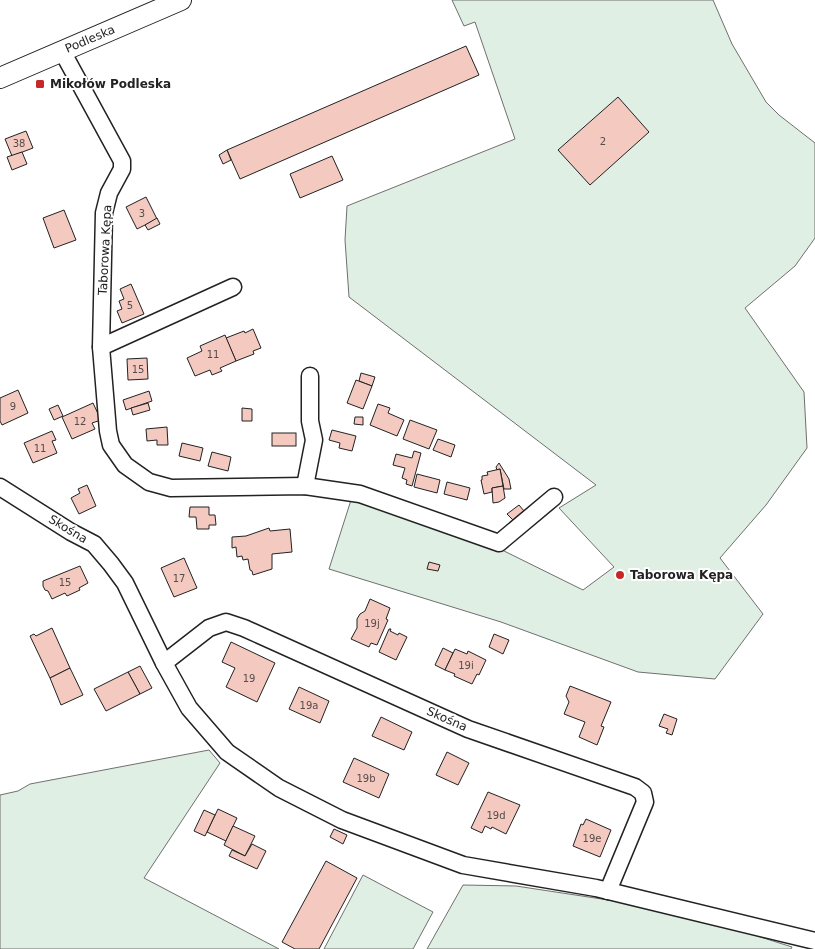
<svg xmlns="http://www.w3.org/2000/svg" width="815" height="949" font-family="'DejaVu Sans',sans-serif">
	<rect width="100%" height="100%" fill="#fff"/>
	<g fill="#e0efe3" stroke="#6f6f6f">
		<polygon points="452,0 713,0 732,44 766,102 779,115 815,143 815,238 795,266 745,308 804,392 807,448 766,505 720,558 763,614 715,679 638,672 501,622 329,569 351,500 500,549 583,590 614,567 559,508 596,485 349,297 345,240 347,206 515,139 475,22 464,26"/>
		<polygon points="209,750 220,763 144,878 279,949 0,949 0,795 18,791 30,784"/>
		<polygon points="363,875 433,912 413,949 324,949"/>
		<polygon points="463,885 516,886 648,906 732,928 792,947 791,949 427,949"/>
	</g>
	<g fill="#f3c9c0" stroke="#222">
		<polygon points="466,46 479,75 240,179 227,150"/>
		<polygon points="618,97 649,132 590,185 558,150"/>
		<polygon points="26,131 33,148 12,156 5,139"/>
		<polygon points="227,150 231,160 223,164 219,155"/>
		<polygon points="22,152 27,164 12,170 7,157"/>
		<polygon points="332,156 343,180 300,198 290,174"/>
		<polygon points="146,197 157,219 137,229 126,207"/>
		<polygon points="64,210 76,240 54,248 43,218"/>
		<polygon points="157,218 160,224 148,230 145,225"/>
		<polygon points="131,284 144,314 122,323 117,311 122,309 119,301 124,299 120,289"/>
		<polygon points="253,329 261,348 253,351 254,354 236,361 226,338 244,331 245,333"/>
		<polygon points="225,335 236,361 220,368 222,371 212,375 210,370 195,376 187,358 202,351 200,346"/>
		<polygon points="147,358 148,379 128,380 127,359"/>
		<polygon points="361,373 375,377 372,386 359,381"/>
		<polygon points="356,380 372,386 363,409 347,403"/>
		<polygon points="18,390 28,413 2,425 0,421 0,398"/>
		<polygon points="149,391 152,401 126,410 123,400"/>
		<polygon points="93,403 101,420 92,423 95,429 72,439 62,417"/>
		<polygon points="148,403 150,410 133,415 131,408"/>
		<polygon points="378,404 390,408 388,413 404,420 397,436 370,425"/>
		<polygon points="58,405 63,416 54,420 49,409"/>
		<polygon points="242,408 252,409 252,421 242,421"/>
		<polygon points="355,417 363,417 363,425 354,424"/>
		<polygon points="410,420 437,430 429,449 403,439"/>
		<polygon points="167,427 168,445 157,445 157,440 147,441 146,429"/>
		<polygon points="332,430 356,436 352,451 339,448 340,443 329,440"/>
		<polygon points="52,431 56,440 52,441 57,453 33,463 24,443"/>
		<rect x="272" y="433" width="24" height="13"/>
		<polygon points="438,439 455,445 451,457 433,450"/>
		<polygon points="182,443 203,448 200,461 179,456"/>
		<polygon points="414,451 421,453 412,486 406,484 407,480 402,478 405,468 393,465 396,454 412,458"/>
		<polygon points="212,452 231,457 228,471 208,466"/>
		<polygon points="499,463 509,479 511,489 504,489 500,469 497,470 496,467"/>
		<polygon points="500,469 503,486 492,488 492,492 484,494 481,480 482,480 482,476 488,475 487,472"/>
		<polygon points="417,474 440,480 437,493 414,487"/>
		<polygon points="447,482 470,488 467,500 444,494"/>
		<polygon points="87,485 96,506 79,514 71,498 80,493 78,489"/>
		<polygon points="503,486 505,498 499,502 493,503 492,488"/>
		<polygon points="519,505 524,511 513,520 507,514"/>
		<polygon points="190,507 209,507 209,515 215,515 216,525 209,525 209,529 197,529 196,517 189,517"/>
		<polygon points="269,528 270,531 290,529 292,552 272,554 272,569 253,575 252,571 250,570 248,559 243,560 242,556 237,557 236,547 232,548 232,537 246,536"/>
		<polygon points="184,558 197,588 174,597 161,568"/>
		<polygon points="429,562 440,565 438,571 427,569"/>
		<polygon points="80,566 88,583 79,588 80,590 67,596 65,593 52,599 48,591 45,590 43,586 43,581"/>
		<polygon points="370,599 390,608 386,619 388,620 377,645 371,643 369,647 351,639 357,628 357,619 360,614 365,611"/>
		<polygon points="52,628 70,668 50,678 30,636 34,634 36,636"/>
		<polygon points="389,629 391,629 390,631 398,635 399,633 407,637 396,660 379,652"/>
		<polygon points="494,634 509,640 503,654 489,647"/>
		<polygon points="231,642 275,663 257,702 226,687 235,668 222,662"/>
		<polygon points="443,648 453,653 445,670 435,665"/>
		<polygon points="455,649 467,654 468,651 486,660 479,675 477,674 472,684 454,676 455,674 445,670"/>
		<polygon points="140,666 152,688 140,694 128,672"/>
		<polygon points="70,668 83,695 61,705 50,678"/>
		<polygon points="128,672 140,694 106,711 94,689"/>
		<polygon points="570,686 611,702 601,726 604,727 597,745 579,737 585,722 564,714 569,702 566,696"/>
		<polygon points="299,687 329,701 320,723 289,709"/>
		<polygon points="664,714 677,719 672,735 666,733 668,729 659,726"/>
		<polygon points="381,717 412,732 404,750 372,736"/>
		<polygon points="447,752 469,763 458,785 436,775"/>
		<polygon points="354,758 389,774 379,798 343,782"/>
		<polygon points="488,792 520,805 506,834 492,827 491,829 485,826 482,833 471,828"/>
		<polygon points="218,809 237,818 226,841 207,832"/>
		<polygon points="204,810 215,815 205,836 194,831"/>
		<polygon points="586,819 611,830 600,857 573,846 581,824 583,825"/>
		<polygon points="233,826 255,836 245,856 224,845"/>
		<polygon points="334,829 347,835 343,844 330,837"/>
		<polygon points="252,844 266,851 257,869 229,856 232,850 245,856"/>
		<polygon points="326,861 357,878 319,949 295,949 282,942"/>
	</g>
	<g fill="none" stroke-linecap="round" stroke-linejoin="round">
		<defs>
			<g id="minor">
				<polyline points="62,51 122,161 122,169 109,193 104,213 101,347 108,431 111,445 125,465 149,482 171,488 305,486 360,494 499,543 554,497"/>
				<polyline points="101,347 233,287"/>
				<polyline points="305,486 314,440 310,421 310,376"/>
				<polyline points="0,487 71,532 94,544 111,564 125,583 164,663 189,708 227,752 279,788 342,820 463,865 596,888 815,941"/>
				<polyline points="164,663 209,628 226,622 244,628 468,729 635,787 643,793 645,802 608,891"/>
			</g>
			<polyline id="tertiary" points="0,78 181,0"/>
		</defs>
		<use href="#minor" stroke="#222" stroke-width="19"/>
		<use href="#tertiary" stroke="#222" stroke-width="22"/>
		<use href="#minor" stroke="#fff" stroke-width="16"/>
		<use href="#tertiary" stroke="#fff" stroke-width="20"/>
	</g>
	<g fill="#c62828" stroke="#fff" stroke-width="2">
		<rect x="35" y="79" width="10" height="10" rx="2.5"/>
		<circle cx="620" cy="575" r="5"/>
	</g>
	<g text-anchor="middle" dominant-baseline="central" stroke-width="4" stroke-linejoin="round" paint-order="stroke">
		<g font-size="10" fill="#564c4a">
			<text x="603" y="141">2</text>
			<text x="19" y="143">38</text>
			<text x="142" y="213">3</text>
			<text x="130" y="305">5</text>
			<text x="213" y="354">11</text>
			<text x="138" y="369">15</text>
			<text x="13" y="406">9</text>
			<text x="80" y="421">12</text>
			<text x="40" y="448">11</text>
			<text x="179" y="578">17</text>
			<text x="65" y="582">15</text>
			<text x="372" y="623">19j</text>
			<text x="466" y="665">19i</text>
			<text x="249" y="678">19</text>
			<text x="309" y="705">19a</text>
			<text x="366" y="778">19b</text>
			<text x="496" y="815">19d</text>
			<text x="592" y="838">19e</text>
		</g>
		<g font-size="12" fill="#222" stroke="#fff">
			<text transform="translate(90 39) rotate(-23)">Podleska</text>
			<text transform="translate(105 250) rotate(-87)">Taborowa Kępa</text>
			<text transform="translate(68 529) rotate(31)">Skośna</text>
			<text transform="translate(447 719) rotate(24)">Skośna</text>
		</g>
		<g font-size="12" font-weight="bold" fill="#222" stroke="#fff" text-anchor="start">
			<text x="50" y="84">Mikołów Podleska</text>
			<text x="630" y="575">Taborowa Kępa</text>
		</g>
	</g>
</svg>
